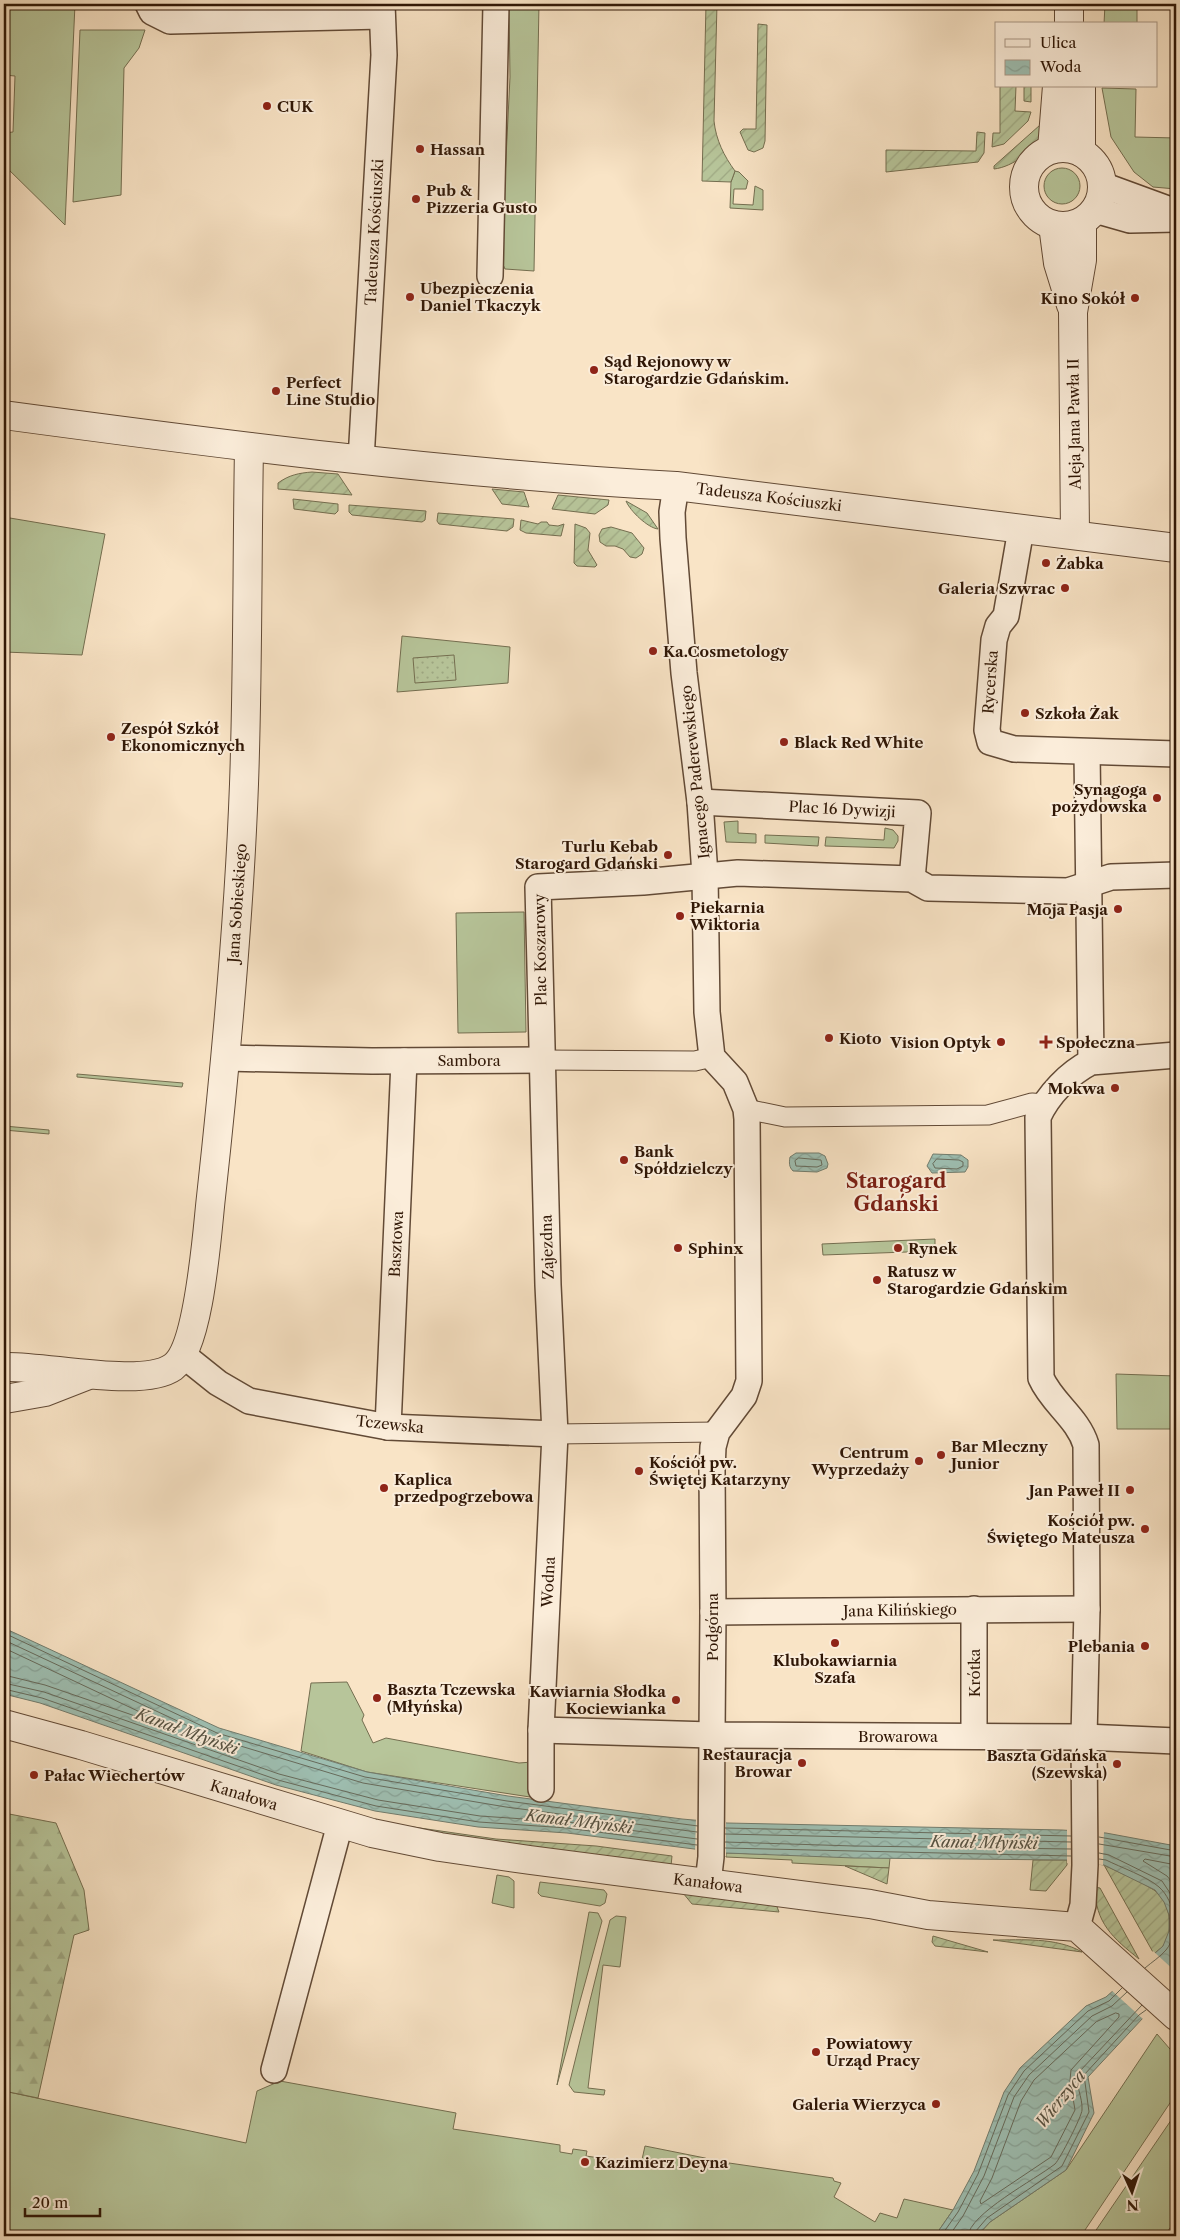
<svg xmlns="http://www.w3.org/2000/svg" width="1180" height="2240" font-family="'Libre Caslon Text',serif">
	<defs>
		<pattern id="forest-firs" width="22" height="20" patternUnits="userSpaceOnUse" patternTransform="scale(1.25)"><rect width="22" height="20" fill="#b7c59a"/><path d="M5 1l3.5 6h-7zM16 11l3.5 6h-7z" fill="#9ea883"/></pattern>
		<pattern id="park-dots" width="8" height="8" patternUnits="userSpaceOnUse" patternTransform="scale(1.25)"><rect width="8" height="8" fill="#b7c59a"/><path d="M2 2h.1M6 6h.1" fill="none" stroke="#9ea883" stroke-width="1.8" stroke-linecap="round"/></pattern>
		<pattern id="garden-furrows" width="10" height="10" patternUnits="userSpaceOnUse" patternTransform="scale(1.25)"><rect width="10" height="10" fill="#b7c59a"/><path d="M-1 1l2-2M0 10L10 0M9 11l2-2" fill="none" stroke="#9ea883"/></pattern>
		<pattern id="water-waves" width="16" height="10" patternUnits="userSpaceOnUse" patternTransform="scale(1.25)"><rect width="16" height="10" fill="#9ebfb2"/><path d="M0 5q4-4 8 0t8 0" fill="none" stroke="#88a398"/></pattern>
	</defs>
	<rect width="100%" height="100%" fill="#f9e4c6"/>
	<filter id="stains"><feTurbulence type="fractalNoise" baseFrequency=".004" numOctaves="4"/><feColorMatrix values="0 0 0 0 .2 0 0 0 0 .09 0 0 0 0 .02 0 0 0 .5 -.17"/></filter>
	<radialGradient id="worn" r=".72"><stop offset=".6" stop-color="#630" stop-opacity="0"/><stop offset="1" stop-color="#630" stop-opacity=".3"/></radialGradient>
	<g fill="#b7c59a" stroke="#746e50">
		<polygon points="5,4 75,4 65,225 4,165 4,133 13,132 15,76 4,75"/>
		<polygon points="253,4 354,4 351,8 253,8"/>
		<polygon points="509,4 539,4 534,271 505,269 501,260 510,77"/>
		<polygon points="1105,4 1137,4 1137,24 1104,24"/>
		<polygon points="80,30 145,30 139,48 124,68 121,195 73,202"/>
		<polygon points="1102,88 1136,89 1135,137 1176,138 1176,189 1153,187 1134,172 1111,137"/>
		<circle cx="1062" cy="186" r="18"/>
		<polygon points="735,171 739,172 748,181 746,189 734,189 733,204 753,205 755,186 763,190 763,210 730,208 731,182"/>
		<polygon points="4,517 105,534 82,655 4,652"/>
		<polygon points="402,636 510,647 508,683 397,692"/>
		<polygon points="738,821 738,833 756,834 756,843 726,842 724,822"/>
		<polygon points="885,828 893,830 898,836 898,841 894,848 825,846 826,837 884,840"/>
		<polygon points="765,835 819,837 818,846 765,843"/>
		<polygon points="524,912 526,1032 458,1033 456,913"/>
		<polygon points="77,1074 183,1083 182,1087 77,1077"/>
		<polygon points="4,1126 49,1130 49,1134 4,1130"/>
		<polygon points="935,1239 935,1251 823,1255 822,1244"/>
		<polygon points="1116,1374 1176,1376 1176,1429 1117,1429"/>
		<polygon points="347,1682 364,1715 362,1720 373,1743 386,1738 519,1763 532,1762 530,1797 367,1772 301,1751 311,1683"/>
		<polygon points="726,1853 890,1858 889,1868 792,1863 792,1860 726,1857"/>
		<polygon points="497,1875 509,1877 514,1881 514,1908 492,1903"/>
		<polygon points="540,1882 604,1890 607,1894 605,1903 600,1906 541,1896 538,1893"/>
		<polygon points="589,1912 598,1913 602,1921 557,2085"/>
		<polygon points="616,1916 626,1917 620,1967 603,1965 588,2088 605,2090 604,2095 574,2092 569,2085 610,1920"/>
		<polygon points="1157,2034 1176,2056 1176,2094 1081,2236 977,2236 990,2222 1066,2170"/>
		<polygon points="280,2081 456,2113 453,2129 560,2145 560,2152 572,2154 573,2149 587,2151 586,2156 641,2164 645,2146 705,2158 728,2166 729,2163 833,2178 834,2181 841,2183 834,2197 875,2222 880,2213 897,2218 904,2199 953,2210 935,2236 4,2236 4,2091 246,2143 257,2091"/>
		<polygon points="1176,2113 1176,2220 1164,2236 1092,2236"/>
	</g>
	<polygon fill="url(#forest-firs)" stroke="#746e50" points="4,1813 56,1823 84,1890 89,1930 74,1935 38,2098 4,2091"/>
	<polygon fill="url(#park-dots)" stroke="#746e50" points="454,655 456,680 415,683 413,658"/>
	<g fill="url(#garden-furrows)" stroke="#746e50">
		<path d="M 706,4 L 717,4 L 714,121 C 716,140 724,156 735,171 L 731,182 L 702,181 Z"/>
		<polygon points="758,24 767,25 765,141 763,148 754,152 748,150 740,132 743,129 756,129"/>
		<polygon points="1000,86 1016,86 1015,111 1031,112 1028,121 1004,144 992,147 993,133 1000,133"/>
		<polygon points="1024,86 1031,86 1031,102 1024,101"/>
		<path d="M 1049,117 C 1048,121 1047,127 1045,132 C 1036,149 1013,167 994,169 L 994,166 Z"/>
		<polygon points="977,132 985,133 984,153 978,162 886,172 886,150 976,151"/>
		<path d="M 312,472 L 338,474 L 352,495 L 278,489 L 278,483 C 289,475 299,473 312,472 Z"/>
		<polygon points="492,489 524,492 529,507 502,504"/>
		<polygon points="558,495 609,500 608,505 595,514 552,509"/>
		<polygon points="293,499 338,504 338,511 335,514 294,509"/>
		<path d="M 626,501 L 647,513 L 658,529 C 648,528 630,511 626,501 Z"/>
		<polygon points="349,505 426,511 425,520 422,522 352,515 349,512"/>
		<polygon points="438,513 514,519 513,527 507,531 439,524 437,521"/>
		<polygon points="521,520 538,524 541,522 547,522 549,525 558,526 564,524 561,536 526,533 520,530"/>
		<polygon points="575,524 586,528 590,533 588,550 597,565 595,567 577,566 574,563"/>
		<polygon points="611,527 632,533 644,548 642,554 636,558 630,557 623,549 615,546 606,546 600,542 599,535 602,529"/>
		<polygon points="413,1827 496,1839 596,1846 672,1856 671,1866 499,1844 406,1828"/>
		<polygon points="1033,1860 1067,1860 1067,1865 1046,1891 1030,1890"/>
		<path d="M 1104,1865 C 1120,1873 1139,1880 1154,1890 C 1170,1901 1175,1930 1163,1946 C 1161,1949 1156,1951 1154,1954 Z"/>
		<polygon points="845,1866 889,1868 887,1884"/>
		<path d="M 1095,1887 L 1100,1888 L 1139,1959 C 1113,1938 1095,1923 1095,1887 Z"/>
		<polygon points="683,1893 776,1904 779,1912 692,1904"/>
		<polygon points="933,1936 988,1952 935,1946 932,1942"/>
		<path d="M 993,1940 C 1022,1940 1056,1937 1082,1952 Z"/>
	</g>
	<g fill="url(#water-waves)" stroke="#727c6d">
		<path d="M 796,1153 L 819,1153 L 825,1156 L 828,1164 L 827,1168 L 817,1172 L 793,1171 C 789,1167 789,1163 790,1157 Z"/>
		<polygon points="933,1154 961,1155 968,1160 968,1167 965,1172 932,1173 927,1166"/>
		<polygon points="4,1628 219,1728 367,1772 508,1796 682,1819 727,1823 1062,1830 1106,1833 1176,1846 1176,1995 1143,2018 1088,2077 1094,2113 1066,2170 990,2222 977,2236 935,2236 953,2210 974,2171 1004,2092 1020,2068 1086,2006 1106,1997 1163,1946 1169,1931 1169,1915 1164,1902 1155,1890 1104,1865 1067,1860 854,1858 726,1853 567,1833 478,1827 375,1811 276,1785 40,1703 4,1694"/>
	</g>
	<g fill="#f9e4c6">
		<polygon points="696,1818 726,1820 726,1856 695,1853"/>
		<polygon points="1067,1828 1104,1831 1103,1865 1067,1863"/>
		<polygon points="1153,1951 1176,1972 1176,1998 1144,2020 1110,1989"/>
	</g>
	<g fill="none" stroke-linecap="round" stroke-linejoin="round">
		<g stroke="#676b5c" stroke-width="1">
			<polygon points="799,1158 821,1160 822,1165 817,1167 796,1166 795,1161"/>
			<polygon points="937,1159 959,1160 963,1162 963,1166 957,1169 935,1168 933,1164"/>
			<polyline points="4,1633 217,1733 365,1777 507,1801 698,1826"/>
			<polyline points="4,1640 214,1738 363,1783 506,1807 697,1832"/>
			<polyline points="4,1648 142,1713 144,1716 141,1718 45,1685 4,1675"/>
			<polyline points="4,1683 44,1692 279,1774 378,1800 480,1816 568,1822 697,1839"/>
			<polyline points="4,1689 42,1698 278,1780 376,1806 479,1822 567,1828 697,1845"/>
			<polyline points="725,1828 1071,1836"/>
			<polyline points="725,1834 1071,1842"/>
			<polyline points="1099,1837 1176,1851"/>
			<polyline points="725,1842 854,1846 1071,1849"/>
			<polyline points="1099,1844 1176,1857"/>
			<polyline points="725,1848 1071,1856"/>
			<polyline points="1099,1853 1109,1855 1162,1881 1176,1902"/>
			<path d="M 1099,1859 L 1106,1860 C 1120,1867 1148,1877 1159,1887 C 1175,1901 1180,1933 1166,1950 C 1160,1957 1152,1962 1145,1968"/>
			<polyline points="1176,1865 1145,1859 1143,1861 1167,1876 1176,1887"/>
			<polygon points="1116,2013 1119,2014 1119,2017 1071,2070 1070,2080 1075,2110 1051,2157 981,2204 980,2201 992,2178 1021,2101 1034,2080 1096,2022"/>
			<polyline points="941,2236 958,2212 978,2174 1008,2095 1024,2071 1088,2011 1109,2001 1122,1988"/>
			<polyline points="949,2236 963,2216 984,2176 1014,2097 1029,2075 1092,2016 1112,2006 1127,1992"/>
			<path d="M 968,2236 C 969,2214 1036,2179 1055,2164 C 1060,2159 1082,2116 1082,2110 C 1083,2097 1074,2084 1079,2072 L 1142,2005"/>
			<polyline points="974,2236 975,2232 987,2218 1062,2166 1089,2112 1084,2075 1139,2015 1146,2010"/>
		</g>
		<defs>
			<g id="pedestrian">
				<polyline points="542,1060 695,1061 712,1057"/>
				<polyline points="746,1109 785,1117 988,1115 1032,1103 1044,1104"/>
				<polyline points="555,1434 717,1432"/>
			</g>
			<g id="minor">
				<polyline points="148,4 152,12 170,21 382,16"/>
				<polyline points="1102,185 1176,212"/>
				<polyline points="1095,210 1130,220 1176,219"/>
				<polyline points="490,276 496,4"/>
				<polyline points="361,460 384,55 382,4"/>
				<polyline points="676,486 672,512 673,538 684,673 700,802 705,875 707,1012 712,1057 735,1082 746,1109 747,1119 749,1381 744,1396 717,1432 713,1447 712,1470 713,1612 711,1857 708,1883"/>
				<polyline points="1021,529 1006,616 998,626 994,640 987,730 990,742 1014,749 1176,754"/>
				<polyline points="1087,752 1091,1062"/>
				<polyline points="700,802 918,813 912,879"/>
				<polyline points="225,1058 372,1061 542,1060"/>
				<polyline points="183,1355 218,1383 249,1401 388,1427 555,1434"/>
				<polyline points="388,1427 404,1061"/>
				<polyline points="974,1609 974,1736"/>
				<polyline points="713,1612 1087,1609"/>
				<polyline points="541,1730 711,1735 1084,1737 1176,1741"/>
				<polyline points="541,1789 541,1730 555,1434 548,1285 538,887 643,882 738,873 912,879 928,888 1068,891 1111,877 1176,875"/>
				<path d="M 1077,1927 L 1083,1905 L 1085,1865 L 1084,1737 L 1087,1609 L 1086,1445 C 1078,1418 1052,1403 1041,1378 L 1038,1117 C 1048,1095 1069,1073 1091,1062 L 1176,1055"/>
				<polyline points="274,2070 340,1824"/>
			</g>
			<g id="tertiary">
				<polyline points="1069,24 1069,4"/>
				<circle cx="1063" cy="187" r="39"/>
				<polyline points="1052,149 1057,86"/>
				<polyline points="1081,152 1081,86"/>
				<polyline points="1053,225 1058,263 1071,305"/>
				<path d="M 4,415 C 227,445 451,474 676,486 L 1176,548"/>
				<polyline points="1075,535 1073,312 1082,260 1082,222"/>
				<path d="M 4,1367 C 43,1365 142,1389 173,1367 C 200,1347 207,1231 211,1197 C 226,1060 239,922 244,784 C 248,672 247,560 249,447"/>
				<polyline points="5,1399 45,1392 86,1376"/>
				<polyline points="4,1724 81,1745 372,1833 440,1847 530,1860 870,1904 928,1915 1077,1927 1176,2016"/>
			</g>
		</defs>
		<use href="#pedestrian" stroke="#624a36" stroke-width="21"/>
		<use href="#minor" stroke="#624a36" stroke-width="28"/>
		<use href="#tertiary" stroke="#624a36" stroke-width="30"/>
		<use href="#pedestrian" stroke="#fbedda" stroke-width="19"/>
		<use href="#minor" stroke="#fbedda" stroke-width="25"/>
		<use href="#tertiary" stroke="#fbedda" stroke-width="28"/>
	</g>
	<g fill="#8f2418" stroke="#fbedda" stroke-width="2">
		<circle cx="267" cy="106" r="5"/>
		<circle cx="420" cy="149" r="5"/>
		<circle cx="416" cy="199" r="5"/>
		<circle cx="410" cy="297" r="5"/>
		<circle cx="1135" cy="298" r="5"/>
		<circle cx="594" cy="370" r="5"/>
		<circle cx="276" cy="391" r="5"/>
		<circle cx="1046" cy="563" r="5"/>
		<circle cx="1065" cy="588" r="5"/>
		<circle cx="653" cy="651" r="5"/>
		<circle cx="1025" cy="713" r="5"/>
		<circle cx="111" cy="737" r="5"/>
		<circle cx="784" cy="742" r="5"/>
		<circle cx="1157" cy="798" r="5"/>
		<circle cx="668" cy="855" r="5"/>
		<circle cx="1118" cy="909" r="5"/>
		<circle cx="680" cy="916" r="5"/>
		<circle cx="829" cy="1038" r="5"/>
		<circle cx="1001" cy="1042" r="5"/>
		<path d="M1043.5 1034.5h5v5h5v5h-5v5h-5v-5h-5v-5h5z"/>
		<circle cx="1115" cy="1088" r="5"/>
		<circle cx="624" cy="1160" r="5"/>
		<circle cx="678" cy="1248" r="5"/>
		<circle cx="898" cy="1248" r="5"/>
		<circle cx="877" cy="1280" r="5"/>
		<circle cx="941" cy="1455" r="5"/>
		<circle cx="919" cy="1461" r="5"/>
		<circle cx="639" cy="1471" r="5"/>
		<circle cx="384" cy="1488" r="5"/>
		<circle cx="1130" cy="1490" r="5"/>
		<circle cx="1145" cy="1529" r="5"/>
		<circle cx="835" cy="1643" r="5"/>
		<circle cx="1145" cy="1646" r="5"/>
		<circle cx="377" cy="1698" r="5"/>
		<circle cx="676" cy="1700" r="5"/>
		<circle cx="802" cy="1763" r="5"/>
		<circle cx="1117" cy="1764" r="5"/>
		<circle cx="34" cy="1775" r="5"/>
		<circle cx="816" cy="2052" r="5"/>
		<circle cx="936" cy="2104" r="5"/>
		<circle cx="585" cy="2162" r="5"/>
	</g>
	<g text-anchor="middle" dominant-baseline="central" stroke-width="4" stroke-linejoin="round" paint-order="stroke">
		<g font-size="15" font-weight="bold" fill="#301706" stroke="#fbedda" text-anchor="start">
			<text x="277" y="106">CUK</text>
			<text x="430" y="149">Hassan</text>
			<text x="426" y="190">Pub &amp;<tspan x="426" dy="17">Pizzeria Gusto</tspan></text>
			<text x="420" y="288">Ubezpieczenia<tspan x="420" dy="17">Daniel Tkaczyk</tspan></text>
			<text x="1125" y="298" text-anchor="end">Kino Sokół</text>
			<text x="604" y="361">Sąd Rejonowy w<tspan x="604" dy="17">Starogardzie Gdańskim.</tspan></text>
			<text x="286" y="382">Perfect<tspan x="286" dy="17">Line Studio</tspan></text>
			<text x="1056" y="563">Żabka</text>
			<text x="1055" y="588" text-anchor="end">Galeria Szwrac</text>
			<text x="663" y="651">Ka.Cosmetology</text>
			<text x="1035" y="713">Szkoła Żak</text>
			<text x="121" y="728">Zespół Szkół<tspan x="121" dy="17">Ekonomicznych</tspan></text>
			<text x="794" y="742">Black Red White</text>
			<text x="1147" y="789" text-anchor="end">Synagoga<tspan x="1147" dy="17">pożydowska</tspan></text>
			<text x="658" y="846" text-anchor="end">Turlu Kebab<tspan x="658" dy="17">Starogard Gdański</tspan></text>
			<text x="690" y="907">Piekarnia<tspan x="690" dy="17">Wiktoria</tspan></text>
			<text x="1108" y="909" text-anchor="end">Moja Pasja</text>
			<text x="839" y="1038">Kioto</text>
			<text x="991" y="1042" text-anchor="end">Vision Optyk</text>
			<text x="1056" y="1042">Społeczna</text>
			<text x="1105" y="1088" text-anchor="end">Mokwa</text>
			<text x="634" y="1151">Bank<tspan x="634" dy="17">Spółdzielczy</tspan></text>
			<text x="688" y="1248">Sphinx</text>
			<text x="908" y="1248">Rynek</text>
			<text x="887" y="1271">Ratusz w<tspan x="887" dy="17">Starogardzie Gdańskim</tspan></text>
			<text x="951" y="1446">Bar Mleczny<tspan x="951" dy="17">Junior</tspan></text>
			<text x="909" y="1452" text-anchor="end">Centrum<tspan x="909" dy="17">Wyprzedaży</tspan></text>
			<text x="649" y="1462">Kościół pw.<tspan x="649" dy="17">Świętej Katarzyny</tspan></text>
			<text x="394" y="1479">Kaplica<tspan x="394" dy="17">przedpogrzebowa</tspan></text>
			<text x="1120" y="1490" text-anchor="end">Jan Paweł II</text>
			<text x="1135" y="1520" text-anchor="end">Kościół pw.<tspan x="1135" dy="17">Świętego Mateusza</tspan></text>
			<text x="1135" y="1646" text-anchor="end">Plebania</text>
			<text x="835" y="1660" text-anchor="middle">Klubokawiarnia<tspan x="835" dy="17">Szafa</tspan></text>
			<text x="387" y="1689">Baszta Tczewska<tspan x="387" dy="17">(Młyńska)</tspan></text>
			<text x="666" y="1691" text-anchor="end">Kawiarnia Słodka<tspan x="666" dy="17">Kociewianka</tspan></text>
			<text x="792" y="1754" text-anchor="end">Restauracja<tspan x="792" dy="17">Browar</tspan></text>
			<text x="1107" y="1755" text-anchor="end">Baszta Gdańska<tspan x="1107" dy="17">(Szewska)</tspan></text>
			<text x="44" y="1775">Pałac Wiechertów</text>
			<text x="826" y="2043">Powiatowy<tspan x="826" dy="17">Urząd Pracy</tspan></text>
			<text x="926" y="2104" text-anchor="end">Galeria Wierzyca</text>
			<text x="595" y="2162">Kazimierz Deyna</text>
		</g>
		<g font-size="15" fill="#301706" stroke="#fbedda">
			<text transform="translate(374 232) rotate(-87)">Tadeusza Kościuszki</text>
			<text transform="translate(1074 424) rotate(-91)">Aleja Jana Pawła II</text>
			<text transform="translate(769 497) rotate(7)">Tadeusza Kościuszki</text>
			<text transform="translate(990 682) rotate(-86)">Rycerska</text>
			<text transform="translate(695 772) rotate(-96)">Ignacego Paderewskiego</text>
			<text transform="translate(842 809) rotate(3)">Plac 16 Dywizji</text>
			<text transform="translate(237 903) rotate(-86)">Jana Sobieskiego</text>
			<text transform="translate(540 950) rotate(-91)">Plac Koszarowy</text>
			<text x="469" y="1060">Sambora</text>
			<text transform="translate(396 1244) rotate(-87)">Basztowa</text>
			<text transform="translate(547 1247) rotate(-92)">Zajezdna</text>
			<text transform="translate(390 1424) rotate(6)">Tczewska</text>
			<text transform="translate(548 1582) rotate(-87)">Wodna</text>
			<text transform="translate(900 1610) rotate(-1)">Jana Kilińskiego</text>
			<text transform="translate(712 1627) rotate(-90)">Podgórna</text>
			<text transform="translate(974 1673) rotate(-90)">Krótka</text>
			<text x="898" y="1736">Browarowa</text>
			<text transform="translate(244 1795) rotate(17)">Kanałowa</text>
			<text transform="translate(708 1883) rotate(7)">Kanałowa</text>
		</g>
		<g font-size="16" font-style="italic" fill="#565242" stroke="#fbedda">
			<text transform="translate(187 1731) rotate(20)">Kanał Młyński</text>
			<text transform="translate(579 1821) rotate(7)">Kanał Młyński</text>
			<text transform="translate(984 1842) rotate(1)">Kanał Młyński</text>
			<text transform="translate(1060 2099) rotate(-51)">Wierzyca</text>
		</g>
		<g font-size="20" font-weight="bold" fill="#7a1f14" stroke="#fbedda">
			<text x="896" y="1181">Starogard<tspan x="896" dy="23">Gdański</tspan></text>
		</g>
	</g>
	<rect width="1180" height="2240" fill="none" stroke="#f9e4c6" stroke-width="20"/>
	<rect x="5" y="5" width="1170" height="2230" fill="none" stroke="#301706" stroke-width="2.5"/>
	<rect x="10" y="10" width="1160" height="2220" fill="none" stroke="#301706"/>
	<rect x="995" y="22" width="162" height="65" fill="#fbedda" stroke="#aa9785"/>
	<rect x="1005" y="39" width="25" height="8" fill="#fbedda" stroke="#aa9785"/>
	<text x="1040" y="48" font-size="15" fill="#301706">Ulica</text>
	<rect x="1005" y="60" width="25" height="15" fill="url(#water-waves)" stroke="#aa9785"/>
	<text x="1040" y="72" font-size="15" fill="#301706">Woda</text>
	<g transform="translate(1132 2192) rotate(177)" stroke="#fbedda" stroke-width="4" paint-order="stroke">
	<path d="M0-4L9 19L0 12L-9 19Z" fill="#301706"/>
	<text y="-8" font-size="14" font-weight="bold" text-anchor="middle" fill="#301706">N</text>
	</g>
	<path d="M25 2208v8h75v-8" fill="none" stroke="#301706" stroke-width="2.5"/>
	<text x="32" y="2208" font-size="15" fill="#301706" stroke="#fbedda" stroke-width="4" paint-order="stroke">20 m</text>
	<rect width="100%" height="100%" filter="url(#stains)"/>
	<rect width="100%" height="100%" fill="url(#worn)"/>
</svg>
